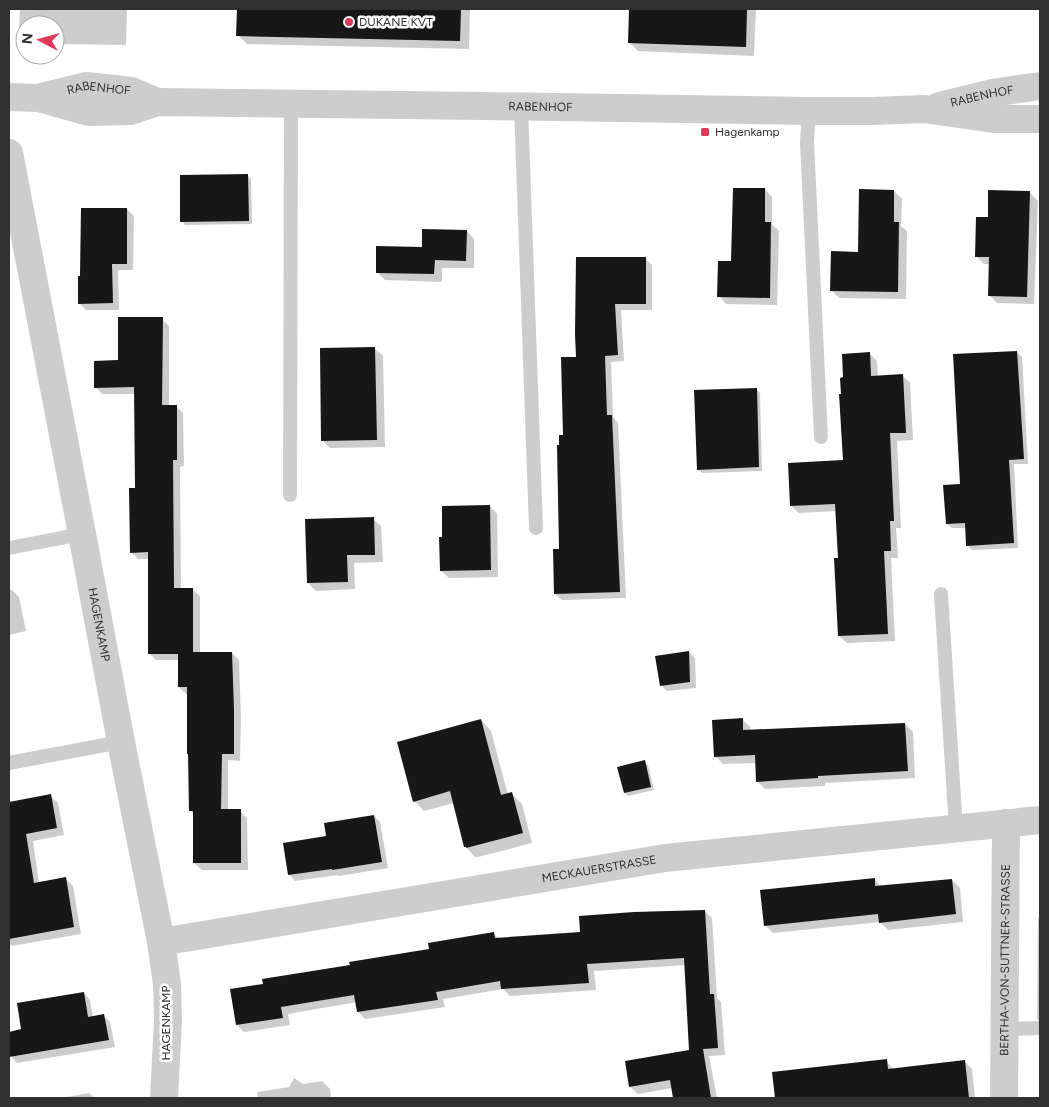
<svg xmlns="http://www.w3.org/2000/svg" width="1049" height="1107" font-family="Figtree,sans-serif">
	<rect width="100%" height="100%" fill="#fff"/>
	<g fill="#0003">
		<polygon points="20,9 127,9 126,45 55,44 55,25 25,25 25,34 19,28"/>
		<polygon points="238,9 470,9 469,49 247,44 238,35"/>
		<polygon points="631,9 756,9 754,56 638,51 629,42"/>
		<polygon points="247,175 251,179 252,224 185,225 182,221"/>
		<polygon points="765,189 772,197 772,224 779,231 777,305 726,304 719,296"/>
		<polygon points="894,191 902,199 901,226 907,231 906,299 839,298 831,290 859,253"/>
		<polygon points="1030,193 1038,201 1034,304 997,303 989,295 990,264 984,264 976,256 989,219"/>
		<polygon points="127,209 134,216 133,270 118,270 119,310 86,310 79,303 82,277"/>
		<polygon points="467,231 474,239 474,268 442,268 442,282 385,280 377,272 423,248"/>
		<polygon points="646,259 652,265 652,310 621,310 624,361 611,362 613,417 618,423 626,598 562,600 555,594 560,550 565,436 578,358"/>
		<polygon points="162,319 169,326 169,406 176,406 183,413 184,466 180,467 181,589 192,589 200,596 200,653 232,653 239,660 241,718 240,761 228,760 228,811 240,811 247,818 248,870 202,870 194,863 194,815 190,810 188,694 186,694 179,687 179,660 156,660 149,653 149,559 138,559 131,552 136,489 135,394 102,394 95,387 119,361"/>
		<polygon points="375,349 383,356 385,447 330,448 322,440"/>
		<polygon points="1017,352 1022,357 1028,464 1014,464 1018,548 972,550 967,545 966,528 952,528 947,524 962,485"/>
		<polygon points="870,354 877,361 878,377 902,375 910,383 913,440 897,441 901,528 896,528 898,558 891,558 895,641 847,643 839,636 840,559 837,511 799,513 791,506 844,461 842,395"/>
		<polygon points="756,389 760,393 762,471 702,473 698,469"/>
		<polygon points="490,506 497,514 498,577 449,578 441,571"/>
		<polygon points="373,519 381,526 383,562 354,563 355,589 316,591 308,583"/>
		<polygon points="9,590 12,590 19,597 26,631 9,635"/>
		<polygon points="689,652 695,658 696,688 667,691 661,685"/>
		<polygon points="742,719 750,727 750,731 905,724 913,732 915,778 825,783 825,786 765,789 757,781 756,763 723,764 715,756"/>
		<polygon points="481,720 491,731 508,795 512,794 522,804 532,843 478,857 475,857 465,846 454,803 424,811 414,801"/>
		<polygon points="644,761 648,765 654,790 628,796 625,793"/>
		<polygon points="50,796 58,803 64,835 33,841 39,883 66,879 73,886 81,934 12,946 9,943 9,804"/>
		<polygon points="374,816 380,822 388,868 339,876 338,875 295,881 289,874 328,837"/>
		<polygon points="874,879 882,887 952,880 960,888 963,922 888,930 880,922 773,933 765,925"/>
		<polygon points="705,911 712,918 717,998 721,1002 725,1055 709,1056 717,1098 674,1098 672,1088 638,1094 630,1087 690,1051 686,965 594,971 596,990 510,996 503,989 443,999 445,1007 365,1019 358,1012 357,1002 288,1014 290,1025 244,1032 237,1025 264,985 430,950 494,934 499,939 582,934"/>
		<polygon points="1038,917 1040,917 1040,1022 1037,1019"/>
		<polygon points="84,993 90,1000 93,1017 103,1015 110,1022 115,1047 17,1063 11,1056 9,1047 9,1033 23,1030"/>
		<polygon points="1040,1037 1040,1084 1039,1038"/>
		<polygon points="886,1061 894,1070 964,1061 972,1069 975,1098 776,1098 774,1074"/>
		<polygon points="294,1078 303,1084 322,1081 330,1089 331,1098 258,1098 257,1092 289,1087"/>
		<polygon points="89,1093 94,1098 61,1098"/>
	</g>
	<g fill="#171717">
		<polygon points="237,9 461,9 460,41 236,36"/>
		<polygon points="629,9 747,9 746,47 628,43"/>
		<polygon points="248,174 249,221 180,222 180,175"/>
		<polygon points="733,188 765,188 765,222 771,222 770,298 717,297 718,261 731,261"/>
		<polygon points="859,189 894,190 894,222 899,222 898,292 830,291 831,251 858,252"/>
		<polygon points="988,190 1030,191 1027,297 988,296 989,257 975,257 976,217 988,217"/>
		<polygon points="81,208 127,208 127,264 112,264 113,303 78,304 78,276 80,276"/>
		<polygon points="422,229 467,230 466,261 435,260 434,274 376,273 376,246 422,247"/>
		<polygon points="576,257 646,257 646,304 615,304 618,355 605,356 607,415 612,415 620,592 554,594 553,549 559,549 557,445 559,445 559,435 563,435 561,357 576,357 575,334"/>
		<polygon points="118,317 163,317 162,405 177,405 177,460 173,460 174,588 193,588 193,652 232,652 234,710 234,754 222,754 221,809 241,809 241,863 193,863 193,811 189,811 188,754 187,754 187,687 178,687 178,654 148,654 148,552 130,553 129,488 135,488 134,387 94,388 94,361 118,360"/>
		<polygon points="375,347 377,440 321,441 320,348"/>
		<polygon points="1017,351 1024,459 1009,460 1014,543 966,546 965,523 946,524 943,485 960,484 953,354"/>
		<polygon points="870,352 871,376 903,374 906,433 890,433 894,521 890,521 891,551 884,551 888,634 838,636 834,558 838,558 835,504 790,506 788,463 843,460 839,394 841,394 840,378 843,377 842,354"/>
		<polygon points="757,388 759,467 697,470 694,390"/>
		<polygon points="490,505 491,570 440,571 439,537 442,537 442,506"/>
		<polygon points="374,517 375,555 347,555 348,582 307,583 305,519"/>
		<polygon points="689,651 690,682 660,686 655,656"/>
		<polygon points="743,718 743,730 905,723 908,771 818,776 818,778 756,782 755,755 714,757 712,720"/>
		<polygon points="481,719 501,795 512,792 523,833 466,848 466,847 464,847 450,791 413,802 397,742"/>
		<polygon points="645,760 651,787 624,793 617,767"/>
		<polygon points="51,794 57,828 26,834 34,883 66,877 74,927 9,939 9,802"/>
		<polygon points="374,815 382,862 332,870 332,869 288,875 283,843 326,836 324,823"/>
		<polygon points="875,878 875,886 952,879 956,914 879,923 878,914 764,926 760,890"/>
		<polygon points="705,910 710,994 714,994 718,1048 703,1049 711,1098 673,1098 670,1080 629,1087 625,1061 689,1050 684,958 587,964 589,983 501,989 500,981 436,992 438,1000 357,1012 354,995 281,1007 283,1018 236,1025 230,989 263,984 262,979 350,965 349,962 429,949 428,943 494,932 495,938 580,932 579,916 634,912"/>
		<polygon points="84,992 88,1017 104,1014 109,1040 9,1057 9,1032 21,1029 17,1003"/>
		<polygon points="887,1059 888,1069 965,1060 969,1098 775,1098 772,1072"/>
	</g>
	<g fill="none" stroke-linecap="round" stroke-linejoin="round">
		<g stroke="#cdcdcd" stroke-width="14">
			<polyline points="521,107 536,528"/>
			<polyline points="809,111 807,142 821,437"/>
			<polyline points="290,495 291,104"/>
			<polyline points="9,548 82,534"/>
			<polyline points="941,594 956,829"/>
			<polyline points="9,763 121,742"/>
			<polyline points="1005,1029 1040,1028"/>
		</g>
		<g stroke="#cdcdcd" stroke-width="28">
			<path id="s1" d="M 9,153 L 82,534 L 121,742 L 161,942 L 167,984 L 168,1020 L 164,1098"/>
			<path id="s2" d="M 161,942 L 665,858 L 1040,820"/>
			<path id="s3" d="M 1004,1098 L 1006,823"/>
		</g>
		<g stroke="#cdcdcd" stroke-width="28">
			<path id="s4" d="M 9,97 L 39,98 L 89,112 L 131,111 L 157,102 L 485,106 L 809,111 L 872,111 L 924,109 L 994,119 L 1040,119"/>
			<path id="s5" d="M 41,97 L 86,86 L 132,91 L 157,102"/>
			<path id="s6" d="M 939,106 L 992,93 L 1040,86"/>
		</g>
	</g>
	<g fill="#e0395a" stroke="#fff" stroke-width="2">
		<circle cx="349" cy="22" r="5"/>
		<rect x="700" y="127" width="10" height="10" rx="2.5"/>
	</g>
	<g text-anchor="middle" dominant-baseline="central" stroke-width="5" stroke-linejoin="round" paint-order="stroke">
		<g font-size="12" fill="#303030" stroke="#fff" text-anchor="start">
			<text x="359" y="22">DUKANE KVT</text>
			<text x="715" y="132">Hagenkamp</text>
		</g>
		<g font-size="12" fill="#303030" stroke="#fff">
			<text stroke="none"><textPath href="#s5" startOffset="59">RABENHOF</textPath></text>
			<text stroke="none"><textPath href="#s6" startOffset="44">RABENHOF</textPath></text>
			<text stroke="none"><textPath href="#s4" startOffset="535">RABENHOF</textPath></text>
			<text stroke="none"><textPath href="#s1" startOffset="480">HAGENKAMP</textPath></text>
			<text stroke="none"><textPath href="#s2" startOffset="444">MECKAUERSTRASSE</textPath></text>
			<text stroke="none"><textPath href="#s3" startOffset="138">BERTHA-VON-SUTTNER-STRASSE</textPath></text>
			<text transform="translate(166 1023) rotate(-90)">HAGENKAMP</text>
		</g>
	</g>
	<rect width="1049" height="1107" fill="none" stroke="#303030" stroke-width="20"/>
	<g transform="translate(40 40) rotate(276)"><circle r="24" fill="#ffffff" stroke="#acacac"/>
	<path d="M0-4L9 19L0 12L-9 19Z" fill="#e0395a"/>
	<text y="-8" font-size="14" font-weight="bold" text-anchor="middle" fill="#303030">N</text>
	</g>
</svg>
